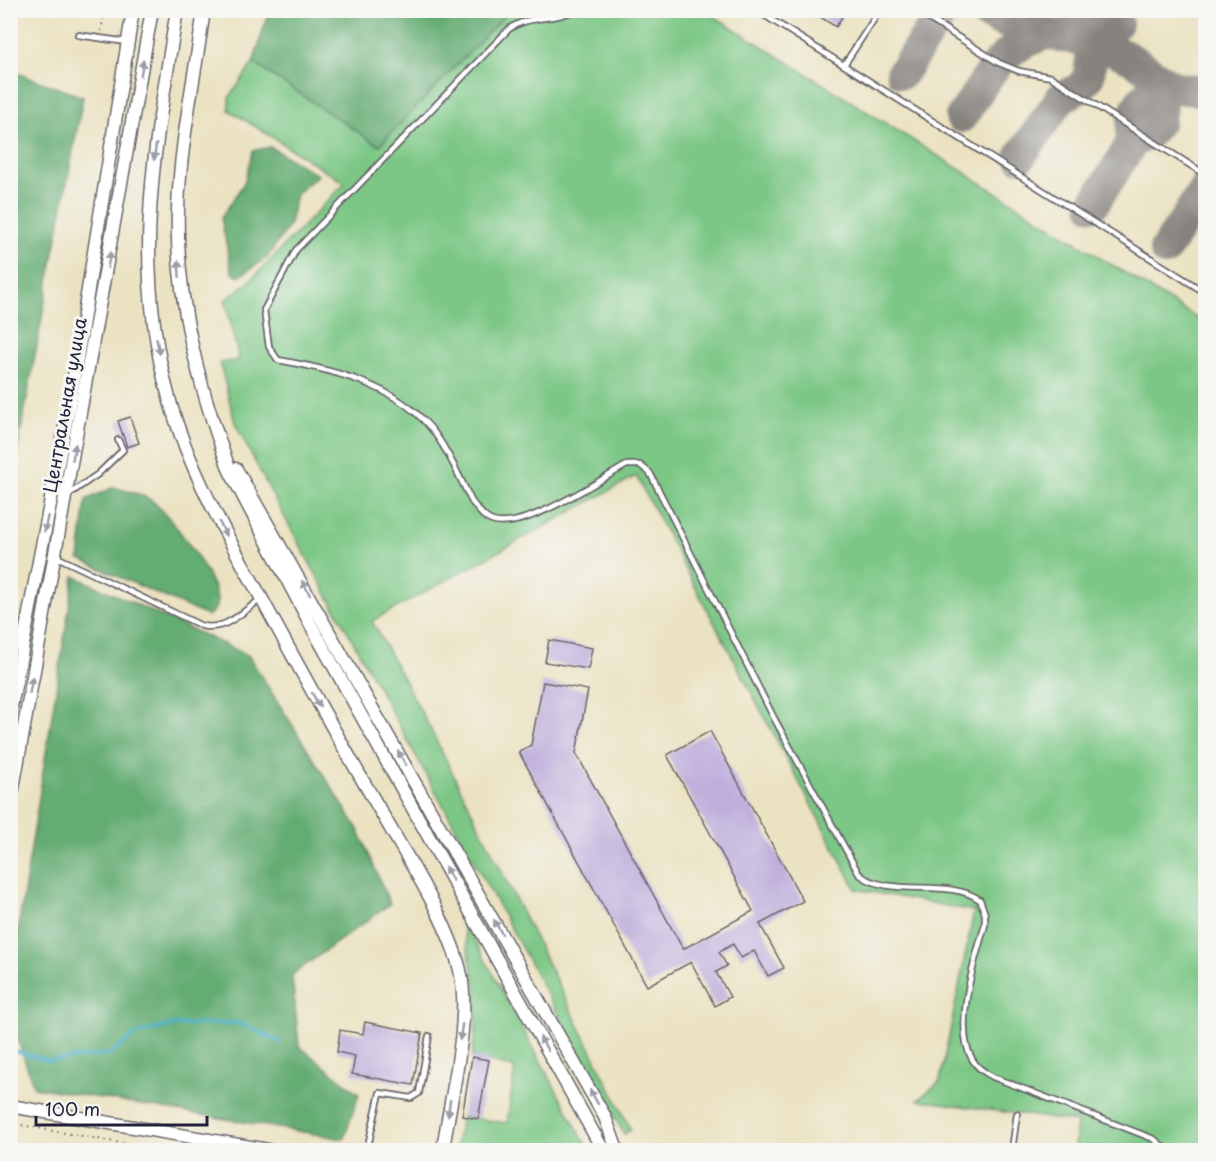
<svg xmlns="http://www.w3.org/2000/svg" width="1216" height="1161" font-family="'Playpen Sans',sans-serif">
	<rect width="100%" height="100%" fill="#f6f6f2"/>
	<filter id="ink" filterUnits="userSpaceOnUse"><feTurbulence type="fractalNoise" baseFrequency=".0167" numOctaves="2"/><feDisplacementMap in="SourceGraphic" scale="12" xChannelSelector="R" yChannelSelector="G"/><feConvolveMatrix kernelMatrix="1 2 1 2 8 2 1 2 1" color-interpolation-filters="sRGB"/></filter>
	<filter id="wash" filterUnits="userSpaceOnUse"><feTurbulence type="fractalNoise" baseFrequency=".008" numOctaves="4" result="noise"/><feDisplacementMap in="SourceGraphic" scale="24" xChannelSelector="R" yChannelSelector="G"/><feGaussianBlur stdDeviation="1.35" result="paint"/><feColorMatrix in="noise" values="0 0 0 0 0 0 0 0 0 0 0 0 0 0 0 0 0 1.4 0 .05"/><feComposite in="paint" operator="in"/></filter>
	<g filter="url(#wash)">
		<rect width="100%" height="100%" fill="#ebe2c1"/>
		<g fill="#7bc785" stroke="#4e7460" stroke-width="1.5">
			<polygon points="509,10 706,11 1205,323 1205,1150 1075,1149 1077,1122 918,1100 940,1081 974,911 856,889 636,476 372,621 430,728 631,1130 624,1134 268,487 235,423 220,363 239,360 225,300 249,282 345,183 229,110 229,98 253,63 379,146"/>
			<polygon points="460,914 589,1150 455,1150 462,1116 507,1123 515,1068 472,1057 476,1022 476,987"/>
		</g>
		<g fill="#64ac72" stroke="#436756" stroke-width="1.5">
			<polygon points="269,11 269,10 509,11 379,146 253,63"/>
			<polygon points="11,71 83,97 11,484 10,71"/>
			<polygon points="270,147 318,175 296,194 290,224 267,258 240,276 232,273 221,218 244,183 253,151"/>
			<path d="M 114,487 C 125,491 140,493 149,499 C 168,510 218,580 217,602 C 217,608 212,613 207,616 L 79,559 L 86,500 Z"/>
			<polygon points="74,576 248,655 358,829 390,904 292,975 299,1046 359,1094 344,1139 34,1087 11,1020 11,974"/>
		</g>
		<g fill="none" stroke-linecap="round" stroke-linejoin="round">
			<polyline stroke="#3da9bd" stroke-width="4" points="10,1050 50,1061 111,1054 134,1035 173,1025 240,1023 280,1042"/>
			<g stroke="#86827e" stroke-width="32">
				<path d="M 980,10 C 1024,38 1078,32 1124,55 C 1157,71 1164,94 1206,89"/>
				<path d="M 1075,20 C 1085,37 1102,32 1117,23"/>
				<polyline points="902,73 944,10"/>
				<path d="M 961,117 C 993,73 992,53 1048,33"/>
				<path d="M 1132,143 C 1129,114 1139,92 1169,85"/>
				<polyline points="1020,157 1061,98 1080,88 1089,76 1092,50 1082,29"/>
				<polyline points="1093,205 1132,143 1149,133 1159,121 1162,98 1156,76"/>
				<polyline points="1165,250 1206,187"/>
			</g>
		</g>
		<g id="blocks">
			<g fill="#beaedb">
				<polygon points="809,10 846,10 836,27"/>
				<polygon points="130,417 139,443 127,447 118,421"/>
				<polygon points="549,640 592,648 588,669 545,662"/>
				<polygon points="543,682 588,690 576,753 683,949 753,911 667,755 710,731 803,901 760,924 784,968 768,976 754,951 741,958 733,944 719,952 727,966 716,972 730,997 715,1006 691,962 647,986 519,752 531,745"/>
				<polygon points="365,1022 422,1033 413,1085 352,1074 355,1056 337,1052 340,1030 363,1034"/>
				<polygon points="472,1057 489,1060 478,1119 462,1116"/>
			</g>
		</g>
	</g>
	<g filter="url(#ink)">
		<use href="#blocks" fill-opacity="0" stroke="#68656a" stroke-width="1.5"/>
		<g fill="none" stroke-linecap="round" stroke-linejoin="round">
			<defs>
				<g id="lane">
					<path d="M 574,10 C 553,22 529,14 509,29 L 296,250 L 264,310 L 269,347 L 278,360 C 329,369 393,384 429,426 C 447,447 459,477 472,502 C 478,509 483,518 492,521 C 523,532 599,480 627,465 L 640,465 L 650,473 L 774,718 L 859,874 C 889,899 949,877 980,900 L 985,914 L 985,925 C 975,958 953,1027 972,1059 C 977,1068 985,1073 993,1077 L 1154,1139 L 1167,1150"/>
					<polyline points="756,10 1206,293"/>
					<polyline points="915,10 999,63 1019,71 1051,77 1206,175"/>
					<polyline points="78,35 127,42"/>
					<polyline points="844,65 880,10"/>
					<polyline points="68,495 98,474 123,450 118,440"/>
					<path d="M 55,556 L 202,626 C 226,631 242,612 261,599"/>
					<polyline points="367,1150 380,1093 411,1098 419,1093 429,1036"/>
					<polyline points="1012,1150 1017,1114"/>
				</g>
				<g id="secondary">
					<path d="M 177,10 C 155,147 131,261 169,398 C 188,467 223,529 258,592 C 297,664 336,735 377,805 C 403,851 451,924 461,975 C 470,1027 450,1097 443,1150"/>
					<path d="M 204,10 C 195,76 180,143 178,209 C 175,299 199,387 230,471 L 313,629 L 603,1150"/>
					<polyline points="236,469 605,1117 617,1150"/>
					<polyline points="10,712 71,395 133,10"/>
					<polyline points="10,805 152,10"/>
					<polyline points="10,1106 268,1150"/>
				</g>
			</defs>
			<use href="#lane" stroke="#68656a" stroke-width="8"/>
			<use href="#secondary" stroke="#68656a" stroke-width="15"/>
			<g stroke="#68656a" stroke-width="2" stroke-dasharray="1.5 4.5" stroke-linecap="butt">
				<polyline points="101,31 105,10"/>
				<polyline points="10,1123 159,1150"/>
			</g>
			<use href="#lane" stroke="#fff" stroke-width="4.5"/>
			<use href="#secondary" stroke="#fff" stroke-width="12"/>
		</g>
		<defs><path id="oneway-solid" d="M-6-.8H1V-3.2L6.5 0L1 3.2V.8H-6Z" transform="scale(1.5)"/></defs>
		<g fill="#9c9ca7">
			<use href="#oneway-solid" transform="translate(142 68) rotate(-80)"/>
			<use href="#oneway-solid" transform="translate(155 152) rotate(98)"/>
			<use href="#oneway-solid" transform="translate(109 260) rotate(-80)"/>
			<use href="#oneway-solid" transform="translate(179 269) rotate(-95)"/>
			<use href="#oneway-solid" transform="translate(158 346) rotate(79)"/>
			<use href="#oneway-solid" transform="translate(74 452) rotate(-79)"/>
			<use href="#oneway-solid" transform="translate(46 524) rotate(101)"/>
			<use href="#oneway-solid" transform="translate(223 529) rotate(61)"/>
			<use href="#oneway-solid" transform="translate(306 588) rotate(-120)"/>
			<use href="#oneway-solid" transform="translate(31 685) rotate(-80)"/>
			<use href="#oneway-solid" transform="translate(316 700) rotate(60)"/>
			<use href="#oneway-solid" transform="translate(402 758) rotate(-120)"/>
			<use href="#oneway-solid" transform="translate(449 874) rotate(-119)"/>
			<use href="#oneway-solid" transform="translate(498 927) rotate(-120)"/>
			<use href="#oneway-solid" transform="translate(461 1032) rotate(99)"/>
			<use href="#oneway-solid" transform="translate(544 1044) rotate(-119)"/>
			<use href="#oneway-solid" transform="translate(594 1097) rotate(-120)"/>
			<use href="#oneway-solid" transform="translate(449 1108) rotate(98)"/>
		</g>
	</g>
	<g text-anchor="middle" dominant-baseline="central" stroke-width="6" stroke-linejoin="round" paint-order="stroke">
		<g font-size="18" fill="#22223b" stroke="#f6f6f2">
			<text transform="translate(64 405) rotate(-80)">Центральная улица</text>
		</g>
	</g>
	<rect width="1216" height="1161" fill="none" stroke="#f6f6f2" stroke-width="36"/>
	<path d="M36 1116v9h171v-9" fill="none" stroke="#22223b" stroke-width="3"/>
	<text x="45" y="1116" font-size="18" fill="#22223b" stroke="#f6f6f2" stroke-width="4.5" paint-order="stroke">100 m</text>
</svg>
